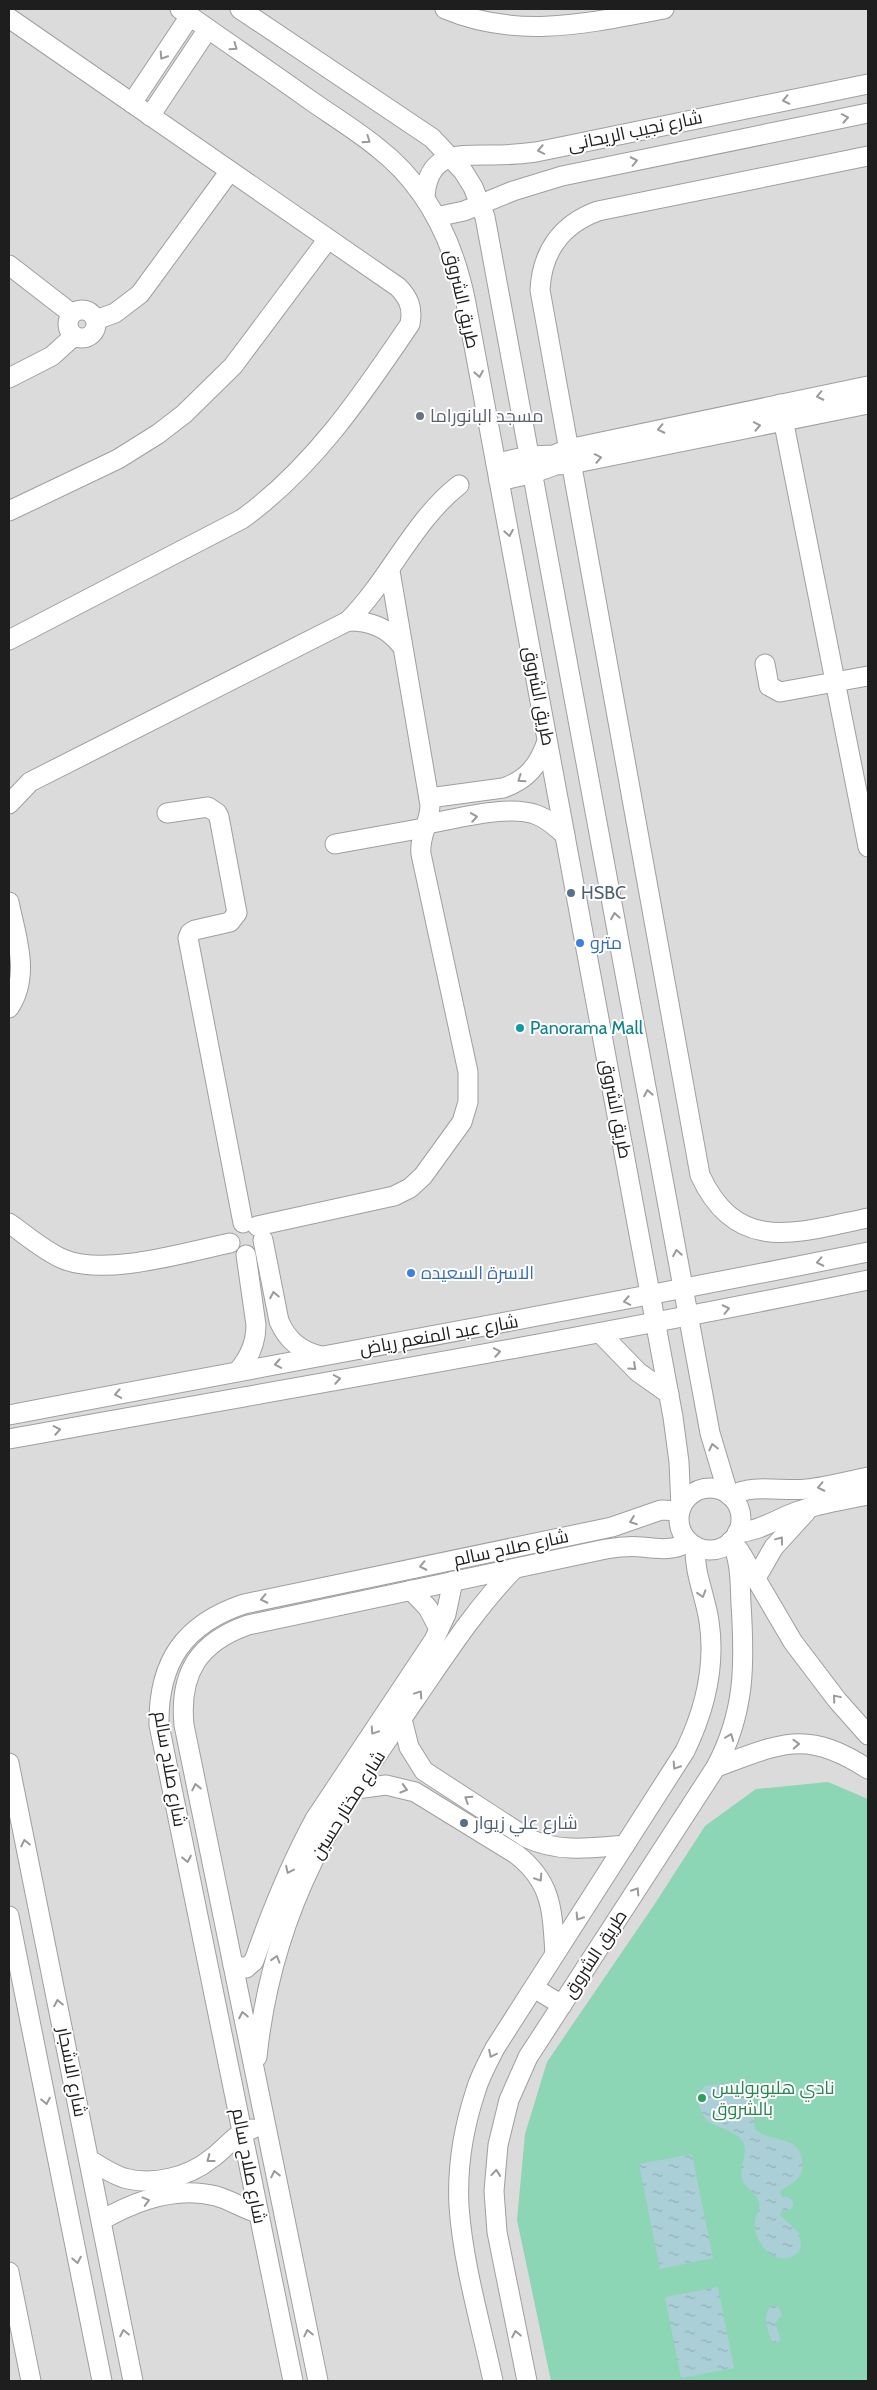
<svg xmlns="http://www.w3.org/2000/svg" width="877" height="2390" font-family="Cabin,Cairo,sans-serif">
	<defs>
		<pattern id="water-ripples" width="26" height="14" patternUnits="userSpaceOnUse" patternTransform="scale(1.25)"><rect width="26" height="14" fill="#abcfd7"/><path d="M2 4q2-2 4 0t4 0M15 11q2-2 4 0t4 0" fill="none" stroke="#93b1b8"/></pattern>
	</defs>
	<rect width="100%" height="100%" fill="#eeebe6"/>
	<rect fill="#dcdbdc" x="9" y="9" width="859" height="2372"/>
	<polygon fill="#8cd5b5" points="828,1782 868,1799 868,2381 551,2381 517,2220 525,2134 547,2062 654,1905 705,1826 756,1789"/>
	<g fill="url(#water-ripples)">
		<path d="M 722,2084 C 745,2095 754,2102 755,2129 C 769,2143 799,2134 802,2160 C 803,2167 803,2172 798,2178 C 794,2184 785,2186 780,2192 L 782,2197 L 787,2197 L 793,2201 L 793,2206 L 789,2210 L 782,2211 L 780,2215 L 800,2234 C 800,2238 801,2242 801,2246 C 798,2260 780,2261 770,2254 C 761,2247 753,2233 755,2221 C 756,2214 761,2209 759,2202 C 756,2192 744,2188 742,2178 C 739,2166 748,2154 744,2144 C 737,2127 709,2130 702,2113 C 699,2108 699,2100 698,2094 L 705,2086 Z"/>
		<polygon points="692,2154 713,2258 660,2269 639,2164"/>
		<polygon points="718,2287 734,2368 681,2378 665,2297"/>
		<path d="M 771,2306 L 778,2307 L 782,2314 L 775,2324 L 780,2337 L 779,2342 L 774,2343 C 767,2334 762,2314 771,2306 Z"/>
	</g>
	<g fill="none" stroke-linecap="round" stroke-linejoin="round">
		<defs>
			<g id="minor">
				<path d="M 180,9 C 222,39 265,68 307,98 C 331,115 356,130 378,148 C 428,187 454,243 466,303 L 673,1417 L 679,1462 L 681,1508"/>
				<polyline points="240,9 432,138 463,171 473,187 485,217 710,1433 728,1493"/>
				<path d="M 445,9 C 519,40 589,23 664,9"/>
				<path d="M 9,18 L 398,287 C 409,298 413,308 410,324 C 362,395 313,468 242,519 L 9,640"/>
				<polyline points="132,103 190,16"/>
				<polyline points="150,116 208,29"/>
				<path d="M 868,156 L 598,211 C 562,224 542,251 540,290 L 700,1175 C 737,1256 799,1232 868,1218"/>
				<path d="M 425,198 C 427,152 458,155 493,155 C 507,155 521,154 536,152 L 868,84"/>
				<polyline points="436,217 464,211 513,191 562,176 868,113"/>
				<polyline points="9,265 71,313"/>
				<circle cx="82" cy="324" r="14"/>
				<polyline points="96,320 115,313 140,294 230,171"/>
				<polyline points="9,378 52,356 74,336"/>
				<polyline points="780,404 868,847"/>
				<polyline points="496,463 530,456 554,455 568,449 868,386"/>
				<polyline points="499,481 534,473 556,465 571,464 868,404"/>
				<polyline points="9,511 118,459 158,434 184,414 233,366 328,239"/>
				<path d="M 348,621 C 370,621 387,627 401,645"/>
				<polyline points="765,664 769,686 780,692 868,676"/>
				<path d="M 429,798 L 503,788 C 527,780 539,765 547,741"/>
				<path d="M 9,804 L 30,782 L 348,621 C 389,580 414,520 459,485"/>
				<polyline points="167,813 208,807 217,813 219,817 237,913 230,922 195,930 190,933 188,938 243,1223"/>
				<path d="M 426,824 C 457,819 508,804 537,815 C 548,819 556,827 565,835"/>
				<polyline points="335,844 424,828"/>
				<path d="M 9,902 C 16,937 31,975 9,1008"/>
				<path d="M 9,1223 C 26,1235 44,1251 63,1259 C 105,1277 186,1252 230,1243"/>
				<path d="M 257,1226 L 394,1196 L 410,1188 L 423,1176 L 462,1122 L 468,1102 L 468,1072 L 421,854 C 419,836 430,822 430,805 L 390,571"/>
				<path d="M 263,1240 L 279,1321 C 287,1340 300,1351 321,1356"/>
				<polyline points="601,1334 638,1372 669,1394"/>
				<path d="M 238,1371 C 250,1357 256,1343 256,1325 L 246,1255"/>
				<path d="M 9,1415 C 295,1360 582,1310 868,1252"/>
				<path d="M 9,1439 C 295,1387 583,1339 868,1280"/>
				<circle cx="710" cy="1519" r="31"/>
				<path d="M 730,1496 C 754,1483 781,1492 807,1489 C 827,1487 848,1481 868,1477"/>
				<path d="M 737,1533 C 759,1531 775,1520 796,1512 C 819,1503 844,1500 868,1495"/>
				<polyline points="739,1550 793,1642 837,1700 868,1735"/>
				<polyline points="756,1578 774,1547 806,1512"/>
				<polyline points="411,1590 428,1608 439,1629"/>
				<path d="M 402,1719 L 409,1747 L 424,1771 L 527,1838 C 560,1853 590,1848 625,1845"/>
				<polyline points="9,1763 133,2381"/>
				<path d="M 716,1767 C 781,1744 805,1728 868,1769"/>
				<path d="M 356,1789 L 386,1785 L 415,1792 L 516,1854 C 553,1883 552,1911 555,1954"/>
				<polyline points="9,1916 102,2381"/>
				<path d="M 233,1965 L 246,1968 L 254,1961 C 271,1912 290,1865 315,1819 L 434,1640 L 446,1614 L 453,1581"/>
				<polyline points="534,1988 562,2005"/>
				<path d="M 257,2057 C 264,1989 283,1922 313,1861 C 341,1804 380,1751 416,1698 C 447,1653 476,1608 514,1569"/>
				<path d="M 90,2160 C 101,2167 112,2174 124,2178 C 153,2186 189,2177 212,2158 C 226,2148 235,2133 252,2129"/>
				<path d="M 102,2220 C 135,2201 177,2186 216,2196 C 231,2200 243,2209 258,2213"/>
				<polyline points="9,2272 31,2381"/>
				<path d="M 293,2381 L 159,1725 C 158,1662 184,1624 244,1604 L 612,1527 L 661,1510 L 680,1511"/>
				<path d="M 318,2381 L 184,1725 C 179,1673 199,1642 248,1625 L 606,1549 C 618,1547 630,1546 642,1547 C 660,1549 673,1551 689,1542"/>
				<path d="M 493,2381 C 481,2324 463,2265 459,2206 C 457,2168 464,2126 476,2090 C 480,2076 488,2062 495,2048 L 685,1751 C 705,1710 716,1667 709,1621 C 705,1595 694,1573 695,1546"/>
				<path d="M 527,2381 L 497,2232 L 494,2191 L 498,2145 L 509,2100 L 528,2057 L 716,1767 C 745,1712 745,1665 741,1604 C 740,1583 741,1561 731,1541"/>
			</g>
		</defs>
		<use href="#minor" stroke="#9f9f9f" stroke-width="21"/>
		<use href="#minor" stroke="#fff" stroke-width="19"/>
	</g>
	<defs><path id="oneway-chevron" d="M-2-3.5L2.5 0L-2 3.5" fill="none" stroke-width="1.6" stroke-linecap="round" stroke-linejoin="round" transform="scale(1.25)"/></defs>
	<g stroke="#9a9a9a">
		<use href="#oneway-chevron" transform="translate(234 47) rotate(35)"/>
		<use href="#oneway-chevron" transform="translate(163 56) rotate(123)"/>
		<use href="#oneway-chevron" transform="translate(786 100) rotate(168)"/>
		<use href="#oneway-chevron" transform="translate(845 118) rotate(-11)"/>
		<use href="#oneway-chevron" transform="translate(367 140) rotate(35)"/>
		<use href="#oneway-chevron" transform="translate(541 150) rotate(169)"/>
		<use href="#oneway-chevron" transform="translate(634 161) rotate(-12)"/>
		<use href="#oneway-chevron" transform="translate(479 374) rotate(80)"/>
		<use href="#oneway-chevron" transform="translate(820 396) rotate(168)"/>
		<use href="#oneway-chevron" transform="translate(757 426) rotate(-11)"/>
		<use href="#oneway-chevron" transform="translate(661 429) rotate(168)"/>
		<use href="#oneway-chevron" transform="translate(598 458) rotate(-11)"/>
		<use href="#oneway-chevron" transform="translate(509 533) rotate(80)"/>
		<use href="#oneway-chevron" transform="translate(521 779) rotate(145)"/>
		<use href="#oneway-chevron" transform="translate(474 817) rotate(-9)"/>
		<use href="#oneway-chevron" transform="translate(615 916) rotate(-100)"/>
		<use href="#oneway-chevron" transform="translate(648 1093) rotate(-100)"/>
		<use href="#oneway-chevron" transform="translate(677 1253) rotate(-100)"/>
		<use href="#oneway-chevron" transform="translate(820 1262) rotate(168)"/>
		<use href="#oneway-chevron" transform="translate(274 1295) rotate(-101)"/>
		<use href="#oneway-chevron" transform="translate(627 1301) rotate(169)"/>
		<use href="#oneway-chevron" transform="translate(726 1309) rotate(-12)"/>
		<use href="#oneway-chevron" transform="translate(497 1352) rotate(-10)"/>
		<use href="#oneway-chevron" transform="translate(278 1364) rotate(170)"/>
		<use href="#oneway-chevron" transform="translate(633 1367) rotate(42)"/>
		<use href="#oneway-chevron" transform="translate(337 1379) rotate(-10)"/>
		<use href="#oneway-chevron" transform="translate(118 1394) rotate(169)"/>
		<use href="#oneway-chevron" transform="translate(57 1430) rotate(-10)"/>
		<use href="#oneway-chevron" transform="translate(713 1447) rotate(-103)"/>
		<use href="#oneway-chevron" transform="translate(821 1487) rotate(168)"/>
		<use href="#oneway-chevron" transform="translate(633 1521) rotate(160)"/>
		<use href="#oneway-chevron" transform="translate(780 1540) rotate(-53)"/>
		<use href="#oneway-chevron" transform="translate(423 1566) rotate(168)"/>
		<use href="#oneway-chevron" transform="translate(702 1594) rotate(73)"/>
		<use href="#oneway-chevron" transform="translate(264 1599) rotate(168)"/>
		<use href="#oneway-chevron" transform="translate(419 1694) rotate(-56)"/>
		<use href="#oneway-chevron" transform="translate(836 1698) rotate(-130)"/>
		<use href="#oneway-chevron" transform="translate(374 1731) rotate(124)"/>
		<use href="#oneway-chevron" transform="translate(730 1737) rotate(-69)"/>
		<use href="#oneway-chevron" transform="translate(796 1744) rotate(-2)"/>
		<use href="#oneway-chevron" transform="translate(676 1766) rotate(123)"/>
		<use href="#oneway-chevron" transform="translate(196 1787) rotate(-102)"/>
		<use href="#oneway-chevron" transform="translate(404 1789) rotate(16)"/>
		<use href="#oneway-chevron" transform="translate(468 1799) rotate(-147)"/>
		<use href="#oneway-chevron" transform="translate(25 1843) rotate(-102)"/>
		<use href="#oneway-chevron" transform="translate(187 1859) rotate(79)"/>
		<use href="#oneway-chevron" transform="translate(289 1870) rotate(115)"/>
		<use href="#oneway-chevron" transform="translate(539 1878) rotate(57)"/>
		<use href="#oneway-chevron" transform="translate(636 1891) rotate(-57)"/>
		<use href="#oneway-chevron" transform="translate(579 1917) rotate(122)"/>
		<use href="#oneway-chevron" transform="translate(276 1959) rotate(-73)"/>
		<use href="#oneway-chevron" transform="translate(58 2003) rotate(-101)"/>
		<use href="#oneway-chevron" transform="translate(243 2015) rotate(-101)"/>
		<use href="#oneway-chevron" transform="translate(492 2054) rotate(116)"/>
		<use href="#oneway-chevron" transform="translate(46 2101) rotate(79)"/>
		<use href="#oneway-chevron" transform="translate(210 2159) rotate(143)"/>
		<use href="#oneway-chevron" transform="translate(496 2173) rotate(-85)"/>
		<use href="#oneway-chevron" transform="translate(275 2174) rotate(-102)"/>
		<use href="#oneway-chevron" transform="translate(146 2201) rotate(-15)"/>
		<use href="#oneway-chevron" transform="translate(77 2260) rotate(79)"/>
		<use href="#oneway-chevron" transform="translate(124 2333) rotate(-101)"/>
		<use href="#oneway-chevron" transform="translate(308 2333) rotate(-102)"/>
		<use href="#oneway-chevron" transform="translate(516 2334) rotate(-101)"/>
	</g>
	<circle fill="#6b7280" stroke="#fff" stroke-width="2" cx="420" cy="416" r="5"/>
	<g fill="#5c6f8a" stroke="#fff" stroke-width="2">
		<circle cx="571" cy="893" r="5"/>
		<circle cx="464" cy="1823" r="5"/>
	</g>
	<g fill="#3f7fe0" stroke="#fff" stroke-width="2">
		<circle cx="580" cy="943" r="5"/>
		<circle cx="411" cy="1273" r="5"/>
	</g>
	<circle fill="#0f9aa8" stroke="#fff" stroke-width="2" cx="520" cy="1028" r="5"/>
	<circle fill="#2e9e5b" stroke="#fff" stroke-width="2" cx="702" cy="2098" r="5"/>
	<g text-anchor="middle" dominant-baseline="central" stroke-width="4" stroke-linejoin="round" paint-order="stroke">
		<g font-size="18" fill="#1e1e1e" stroke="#fff">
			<text transform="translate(635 131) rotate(-12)">شارع نجيب الريحانى</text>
			<text transform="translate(462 299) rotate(77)">طريق الشروق</text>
			<text transform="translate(539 696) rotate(79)">طريق الشروق</text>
			<text transform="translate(616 1109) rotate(79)">طريق الشروق</text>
			<text transform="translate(439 1335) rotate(-10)">شارع عبد المنعم رياض</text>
			<text transform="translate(511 1548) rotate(-12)">شارع صلاح سالم</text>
			<text transform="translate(170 1769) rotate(80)">شارع صلاح سالم</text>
			<text transform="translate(348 1805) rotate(-58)">شارع مختار حسين</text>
			<text transform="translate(595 1954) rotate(-57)">طريق الشروق</text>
			<text transform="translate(72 2072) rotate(79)">شارع الاشجار</text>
			<text transform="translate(249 2166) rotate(79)">شارع صلاح سالم</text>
		</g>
		<g font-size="18" fill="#5b616d" stroke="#fff" text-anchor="start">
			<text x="430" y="416">مسجد البانوراما</text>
		</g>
		<g font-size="18" fill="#4e5e75" stroke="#fff" text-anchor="start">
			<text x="581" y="893">HSBC</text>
			<text x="474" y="1823">شارع علي زيوار</text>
		</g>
		<g font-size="18" fill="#366cbe" stroke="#fff" text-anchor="start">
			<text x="590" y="943">مترو</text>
			<text x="421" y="1273">الاسرة السعيده</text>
		</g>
		<g font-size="18" fill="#0d838f" stroke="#fff" text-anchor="start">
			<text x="530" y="1028">Panorama Mall</text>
		</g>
		<g font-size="18" fill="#27864d" stroke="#fff" text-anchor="start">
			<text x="712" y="2088">نادي هليوبوليس<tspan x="712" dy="21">بالشروق</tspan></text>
		</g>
	</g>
	<rect width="877" height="2390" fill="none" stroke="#1e1e1e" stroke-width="20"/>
</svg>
